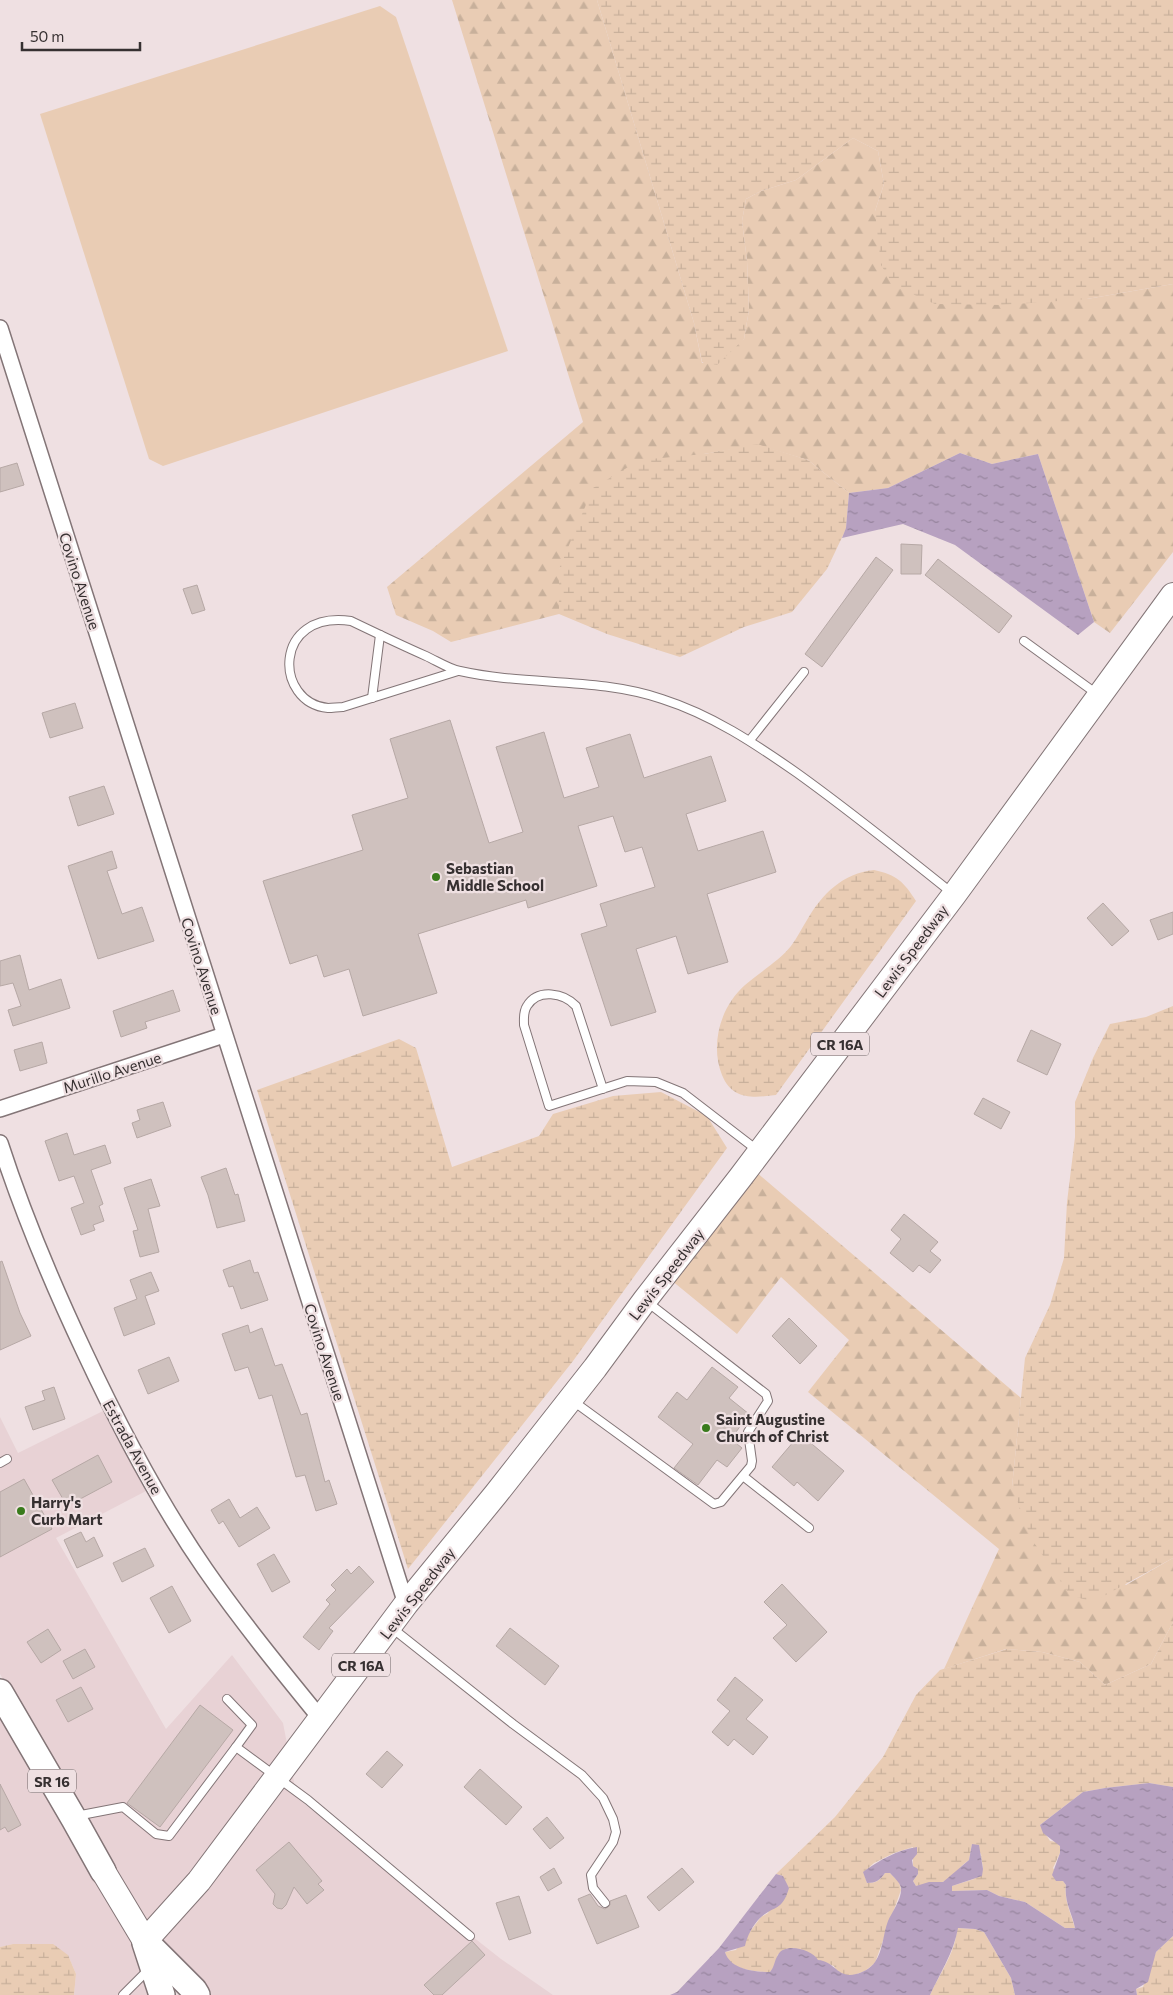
<svg xmlns="http://www.w3.org/2000/svg" width="1173" height="1995" font-family="Commissioner,sans-serif">
	<defs>
		<pattern id="forest-firs" width="22" height="20" patternUnits="userSpaceOnUse" patternTransform="scale(1.25)"><rect width="22" height="20" fill="#e9ccb4"/><path d="M5 1l3.5 6h-7zM16 11l3.5 6h-7z" fill="#c8b09b"/></pattern>
		<pattern id="wetland-marsh" width="20" height="14" patternUnits="userSpaceOnUse" patternTransform="scale(1.25)"><rect width="20" height="14" fill="#e9ccb4"/><path d="M1 5h8M5 5V1M11 12h8M15 12V8" fill="none" stroke="#c8b09b"/></pattern>
		<pattern id="water-ripples" width="26" height="14" patternUnits="userSpaceOnUse" patternTransform="scale(1.25)"><rect width="26" height="14" fill="#b7a1c0"/><path d="M2 4q2-2 4 0t4 0M15 11q2-2 4 0t4 0" fill="none" stroke="#96849d"/></pattern>
	</defs>
	<rect width="100%" height="100%" fill="#efe0e2"/>
	<g fill="#e8d2d5">
		<polygon points="103,1411 146,1491 56,1538 166,1729 232,1655 283,1723 288,1749 192,1876 147,1926 0,1674 0,1417 18,1453"/>
		<polygon points="0,1709 132,1943 137,1946 152,1995 74,1995 76,1974 68,1955 13,1944 0,1947"/>
		<polygon points="292,1771 297,1798 501,1959 553,1995 207,1995 157,1940"/>
	</g>
	<g fill="url(#forest-firs)">
		<polygon points="452,0 597,0 694,323 702,363 744,339 749,310 747,261 742,221 746,199 761,191 796,180 853,138 878,151 884,184 875,211 1087,299 1173,284 1173,552 1110,633 1094,622 1038,454 992,464 960,453 888,488 849,493 808,460 758,445 704,454 559,569 559,614 451,642 433,631 396,615 387,587 583,422"/>
		<polygon points="755,1171 1021,1398 1012,1487 1126,1585 1173,1558 1173,1622 1151,1664 1105,1685 1080,1662 1042,1652 1006,1649 944,1669 999,1549 808,1392 849,1340 781,1277 737,1334 671,1280"/>
	</g>
	<g fill="url(#wetland-marsh)">
		<polygon points="597,0 1173,0 1173,284 1087,299 1002,305 935,304 894,286 881,265 875,211 884,184 878,151 853,138 796,180 761,191 746,199 742,221 747,261 749,310 744,339 717,365 702,362 694,323"/>
		<polygon points="757,444 808,460 849,493 846,529 827,569 792,612 744,627 680,657 607,634 559,614 559,569 593,488 640,460 704,454"/>
		<path d="M 874,870 C 897,875 904,882 916,901 L 776,1095 C 753,1098 732,1100 722,1075 C 710,1045 720,1007 745,985 C 759,973 780,960 791,946 C 797,938 802,928 807,920 C 822,894 843,873 874,870 Z"/>
		<polygon points="1173,1006 1173,1558 1093,1602 1070,1595 1032,1540 1012,1487 1025,1358 1050,1305 1064,1258 1067,1202 1075,1137 1075,1102 1093,1058 1110,1024 1146,1017"/>
		<polygon points="399,1039 416,1048 452,1167 539,1136 553,1114 613,1096 661,1092 707,1116 727,1148 573,1361 408,1569 257,1090"/>
		<path d="M 1173,1622 L 1173,1787 L 1149,1783 L 1105,1788 L 1083,1792 L 1040,1825 L 1050,1841 L 1057,1842 L 1060,1846 L 1060,1853 L 1053,1868 L 1066,1885 C 1064,1901 1071,1913 1075,1928 L 1065,1928 L 1025,1902 L 999,1896 L 987,1890 L 952,1891 L 952,1886 L 974,1879 L 983,1869 L 981,1854 L 972,1844 L 969,1860 C 960,1866 954,1876 945,1881 C 937,1885 925,1884 916,1886 L 913,1881 L 918,1874 L 913,1866 L 913,1847 L 894,1853 L 874,1863 L 864,1872 L 867,1883 C 877,1883 880,1880 885,1873 L 890,1873 L 899,1882 L 901,1890 L 875,1963 L 865,1971 L 854,1975 L 846,1975 L 837,1972 L 834,1966 L 818,1960 L 778,1954 L 775,1966 L 770,1972 C 758,1972 735,1970 728,1959 C 726,1957 726,1954 725,1952 L 736,1950 L 761,1917 L 768,1913 L 783,1876 L 776,1874 L 835,1817 L 883,1757 L 916,1695 L 940,1670 L 1007,1649 L 1042,1652 L 1080,1662 L 1105,1685 L 1151,1664 Z"/>
		<path d="M 957,1928 L 975,1929 L 984,1932 L 1011,1978 L 1015,1995 L 930,1995 C 940,1973 956,1952 957,1928 Z"/>
		<polygon points="1173,1936 1173,1995 1137,1995 1136,1989 1143,1987 1156,1952"/>
		<polygon points="13,1944 53,1944 68,1955 76,1974 74,1995 0,1995 0,1947"/>
	</g>
	<polygon fill="#e9ccb4" points="380,6 396,17 508,351 163,466 149,459 40,114"/>
	<g fill="url(#water-ripples)">
		<polygon points="960,453 992,464 1038,454 1094,622 1078,635 955,545 903,524 842,538 846,528 849,493 888,488"/>
		<path d="M 1149,1783 L 1173,1787 L 1173,1936 L 1156,1952 L 1148,1982 L 1136,1989 L 1137,1995 L 1015,1995 L 1011,1978 L 984,1932 L 975,1929 L 958,1928 C 954,1952 940,1973 930,1995 L 670,1995 L 677,1992 L 719,1948 L 776,1874 L 783,1876 L 789,1888 C 782,1912 774,1905 760,1918 C 753,1925 747,1936 745,1946 L 725,1952 C 730,1969 753,1972 770,1972 C 775,1966 774,1961 778,1955 C 784,1942 812,1949 818,1960 C 835,1961 837,1979 856,1974 C 862,1973 871,1968 875,1962 C 883,1951 883,1934 888,1921 C 892,1912 902,1899 901,1888 C 900,1882 894,1878 890,1873 L 885,1873 C 880,1880 876,1883 867,1883 L 863,1872 C 880,1860 897,1850 917,1847 L 917,1854 L 912,1860 L 913,1866 L 918,1869 L 918,1874 L 913,1881 L 916,1886 L 929,1882 L 943,1882 L 969,1860 L 972,1844 L 979,1845 L 983,1869 L 982,1876 L 952,1886 L 952,1891 L 987,1890 L 999,1896 L 1025,1902 L 1065,1928 L 1075,1928 C 1072,1913 1064,1902 1066,1885 L 1063,1881 L 1056,1881 L 1052,1875 L 1060,1853 L 1060,1846 L 1043,1833 L 1040,1825 L 1083,1792 L 1105,1788 Z"/>
	</g>
	<g fill="#cfc1be" stroke="#b6a8a5">
		<polygon points="17,463 24,485 0,492 0,468"/>
		<polygon points="901,544 922,545 921,574 901,574"/>
		<polygon points="876,557 893,570 822,667 805,654"/>
		<polygon points="938,559 1012,616 999,633 925,575"/>
		<polygon points="197,585 205,610 192,614 183,589"/>
		<polygon points="75,703 83,728 50,738 42,713"/>
		<polygon points="450,720 489,843 523,832 496,747 544,732 564,798 599,787 586,748 630,734 644,778 711,756 726,801 686,814 698,851 763,831 776,872 707,894 728,962 688,974 676,936 636,949 656,1012 611,1026 581,934 607,926 600,904 655,887 642,847 625,852 613,816 578,826 597,886 528,908 526,900 418,934 437,993 363,1016 349,969 324,977 317,955 290,964 263,881 363,850 352,815 408,798 390,739"/>
		<polygon points="104,786 114,814 78,826 69,797"/>
		<polygon points="112,851 117,868 107,871 122,914 142,907 154,941 98,959 68,866"/>
		<polygon points="1103,903 1129,931 1112,946 1087,918"/>
		<polygon points="1173,912 1173,934 1158,940 1150,920"/>
		<polygon points="20,955 29,990 61,979 70,1008 13,1026 8,1010 21,1006 13,983 0,986 0,961"/>
		<polygon points="173,990 180,1011 145,1022 147,1028 121,1037 113,1011"/>
		<polygon points="1031,1030 1061,1044 1047,1075 1017,1061"/>
		<polygon points="42,1042 47,1063 20,1071 14,1050"/>
		<polygon points="983,1098 1010,1112 1001,1129 974,1114"/>
		<polygon points="163,1102 171,1126 137,1138 132,1123 140,1120 137,1110"/>
		<polygon points="67,1133 74,1155 105,1145 111,1163 91,1170 103,1204 99,1206 104,1221 93,1225 95,1230 81,1235 71,1208 84,1203 74,1176 59,1181 45,1141"/>
		<polygon points="226,1168 235,1195 238,1194 245,1221 217,1228 208,1195 201,1177"/>
		<polygon points="151,1179 160,1206 148,1209 159,1252 140,1257 133,1231 138,1230 124,1188"/>
		<polygon points="904,1214 938,1242 930,1251 941,1260 930,1273 919,1265 913,1272 890,1253 901,1239 891,1230"/>
		<polygon points="250,1260 254,1273 258,1272 268,1300 241,1309 233,1286 229,1287 223,1270"/>
		<polygon points="2,1261 20,1313 31,1336 0,1350 0,1262"/>
		<polygon points="151,1272 159,1291 145,1296 155,1324 124,1336 114,1308 137,1299 130,1280"/>
		<polygon points="789,1318 817,1346 800,1364 772,1336"/>
		<polygon points="248,1325 250,1333 262,1328 275,1366 282,1364 301,1415 307,1413 325,1482 329,1480 337,1504 316,1511 305,1475 296,1477 272,1395 259,1399 248,1367 235,1371 222,1334"/>
		<polygon points="169,1357 179,1381 148,1394 138,1370"/>
		<polygon points="712,1367 738,1387 729,1398 749,1414 731,1439 742,1448 727,1467 717,1460 698,1485 674,1468 693,1444 658,1417 677,1392 687,1400"/>
		<polygon points="54,1387 65,1419 33,1430 25,1407 45,1400 42,1391"/>
		<polygon points="800,1434 844,1471 818,1501 797,1482 794,1486 772,1467"/>
		<polygon points="98,1455 112,1482 67,1506 52,1480"/>
		<polygon points="24,1479 52,1529 0,1557 0,1492"/>
		<polygon points="229,1499 240,1518 257,1507 270,1528 239,1547 223,1521 219,1524 211,1510"/>
		<polygon points="81,1532 86,1542 94,1537 103,1556 77,1568 64,1540"/>
		<polygon points="145,1548 154,1566 122,1582 113,1563"/>
		<polygon points="274,1554 290,1582 272,1592 257,1564"/>
		<polygon points="359,1566 374,1582 329,1628 333,1631 319,1650 303,1637 330,1604 326,1600 336,1590 331,1585 347,1569 351,1574"/>
		<polygon points="782,1584 827,1632 796,1662 773,1638 787,1625 764,1602"/>
		<polygon points="172,1586 191,1621 169,1633 150,1598"/>
		<polygon points="510,1628 559,1666 545,1685 496,1646"/>
		<polygon points="48,1629 61,1650 41,1663 27,1642"/>
		<polygon points="85,1649 95,1667 73,1679 63,1661"/>
		<polygon points="735,1677 763,1700 746,1719 768,1737 753,1755 734,1739 728,1746 712,1732 730,1711 717,1700"/>
		<polygon points="81,1687 93,1709 68,1722 56,1700"/>
		<polygon points="200,1705 233,1730 160,1827 127,1803"/>
		<polygon points="387,1751 403,1765 382,1788 366,1774"/>
		<polygon points="480,1769 522,1807 506,1825 464,1787"/>
		<polygon points="0,1784 21,1825 8,1832 5,1827 0,1830"/>
		<polygon points="547,1817 564,1838 550,1849 533,1829"/>
		<polygon points="289,1842 322,1881 318,1884 324,1890 307,1904 294,1887 286,1905 282,1909 277,1908 273,1904 275,1894 256,1870"/>
		<polygon points="554,1868 562,1883 548,1891 540,1877"/>
		<polygon points="682,1868 694,1882 659,1911 647,1897"/>
		<polygon points="590,1894 598,1906 605,1909 610,1905 610,1901 626,1895 639,1927 597,1944 578,1899"/>
		<polygon points="519,1896 531,1933 509,1940 496,1903"/>
		<polygon points="472,1941 485,1955 442,1995 434,1995 424,1985"/>
	</g>
	<g fill="none" stroke-linecap="round" stroke-linejoin="round">
		<defs>
			<g id="service">
				<polyline points="1024,641 1097,694"/>
				<path d="M 458,671 L 343,707 C 338,707 333,708 328,708 C 274,703 272,610 351,621 C 376,633 401,645 426,656 C 437,661 449,669 460,671 C 527,686 597,677 662,699 C 712,715 754,743 797,773 C 850,811 901,852 952,893"/>
				<polyline points="372,698 380,635"/>
				<polyline points="750,740 804,672"/>
				<path d="M 603,1089 L 576,1006 C 564,993 538,988 527,1006 C 523,1012 524,1019 524,1025 L 549,1106 L 627,1081 L 656,1082 L 683,1093 L 757,1150"/>
				<polyline points="573,1401 714,1504 721,1502 751,1466 752,1461 748,1432 768,1401 766,1394 646,1301"/>
				<polyline points="0,1463 7,1459"/>
				<polyline points="743,1476 809,1528"/>
				<polyline points="392,1628 513,1724 582,1775 603,1798 613,1819 616,1832 613,1842 591,1875 593,1888 605,1903"/>
				<polyline points="227,1699 252,1725 236,1747"/>
				<polyline points="76,1816 123,1807 156,1834 169,1836 236,1747 308,1800 470,1936"/>
				<polyline points="123,1995 149,1969"/>
			</g>
			<g id="minor">
				<polyline points="0,328 406,1604"/>
				<polyline points="0,1109 224,1035"/>
				<path d="M 0,1143 C 23,1214 52,1283 84,1351 C 119,1426 158,1501 205,1569 C 241,1621 281,1670 321,1719"/>
			</g>
			<polyline id="primary" points="103,1871 145,1941 199,1881 406,1604 496,1494 595,1368 645,1300 740,1178 954,895 1173,595"/>
			<g id="trunk">
				<polyline points="0,1692 74,1819 103,1871"/>
				<polyline points="145,1941 194,1990 197,1995"/>
				<polyline points="145,1943 162,1995"/>
			</g>
		</defs>
		<use href="#service" stroke="#837577" stroke-width="10"/>
		<use href="#minor" stroke="#837577" stroke-width="18"/>
		<use href="#primary" stroke="#837577" stroke-width="26"/>
		<use href="#trunk" stroke="#837577" stroke-width="28"/>
		<use href="#service" stroke="#fff" stroke-width="8"/>
		<use href="#minor" stroke="#fff" stroke-width="15"/>
		<use href="#primary" stroke="#fff" stroke-width="24"/>
		<use href="#trunk" stroke="#fff" stroke-width="25"/>
	</g>
	<g fill="#397b1c" stroke="#efe0e2" stroke-width="2">
		<circle cx="436" cy="877" r="5"/>
		<circle cx="706" cy="1428" r="5"/>
		<circle cx="21" cy="1511" r="5"/>
	</g>
	<g text-anchor="middle" dominant-baseline="central" stroke-width="4.5" stroke-linejoin="round" paint-order="stroke">
		<g fill="#efe0e2" stroke="#6e6566" stroke-width="1">
			<rect x="811" y="1032.5" width="58" height="23" rx="4"/>
			<rect x="332" y="1653.5" width="58" height="23" rx="4"/>
			<rect x="28" y="1769.5" width="48" height="23" rx="4"/>
		</g>
		<g font-size="14" font-weight="bold" fill="#363031">
			<text x="840" y="1044">CR 16A</text>
			<text x="361" y="1665">CR 16A</text>
			<text x="52" y="1781">SR 16</text>
		</g>
		<g font-size="15" fill="#363031" stroke="#efe0e2">
			<text transform="translate(80 581) rotate(72)">Covino Avenue</text>
			<text transform="translate(911 951) rotate(-53)">Lewis Speedway</text>
			<text transform="translate(202 966) rotate(72)">Covino Avenue</text>
			<text transform="translate(112 1072) rotate(-18)">Murillo Avenue</text>
			<text transform="translate(666 1274) rotate(-52)">Lewis Speedway</text>
			<text transform="translate(325 1352) rotate(72)">Covino Avenue</text>
			<text transform="translate(133 1447) rotate(61)">Estrada Avenue</text>
			<text transform="translate(417 1593) rotate(-52)">Lewis Speedway</text>
		</g>
		<g font-size="15" font-weight="bold" fill="#363031" stroke="#efe0e2" text-anchor="start">
			<text x="446" y="868">Sebastian<tspan x="446" dy="17">Middle School</tspan></text>
			<text x="716" y="1419">Saint Augustine<tspan x="716" dy="17">Church of Christ</tspan></text>
			<text x="31" y="1502">Harry's<tspan x="31" dy="17">Curb Mart</tspan></text>
		</g>
	</g>
	<path d="M22 42v8h118v-8" fill="none" stroke="#363031" stroke-width="2.5"/>
	<text x="30" y="42" font-size="15" fill="#363031" stroke="#efe0e2" stroke-width="4" paint-order="stroke">50 m</text>
</svg>
